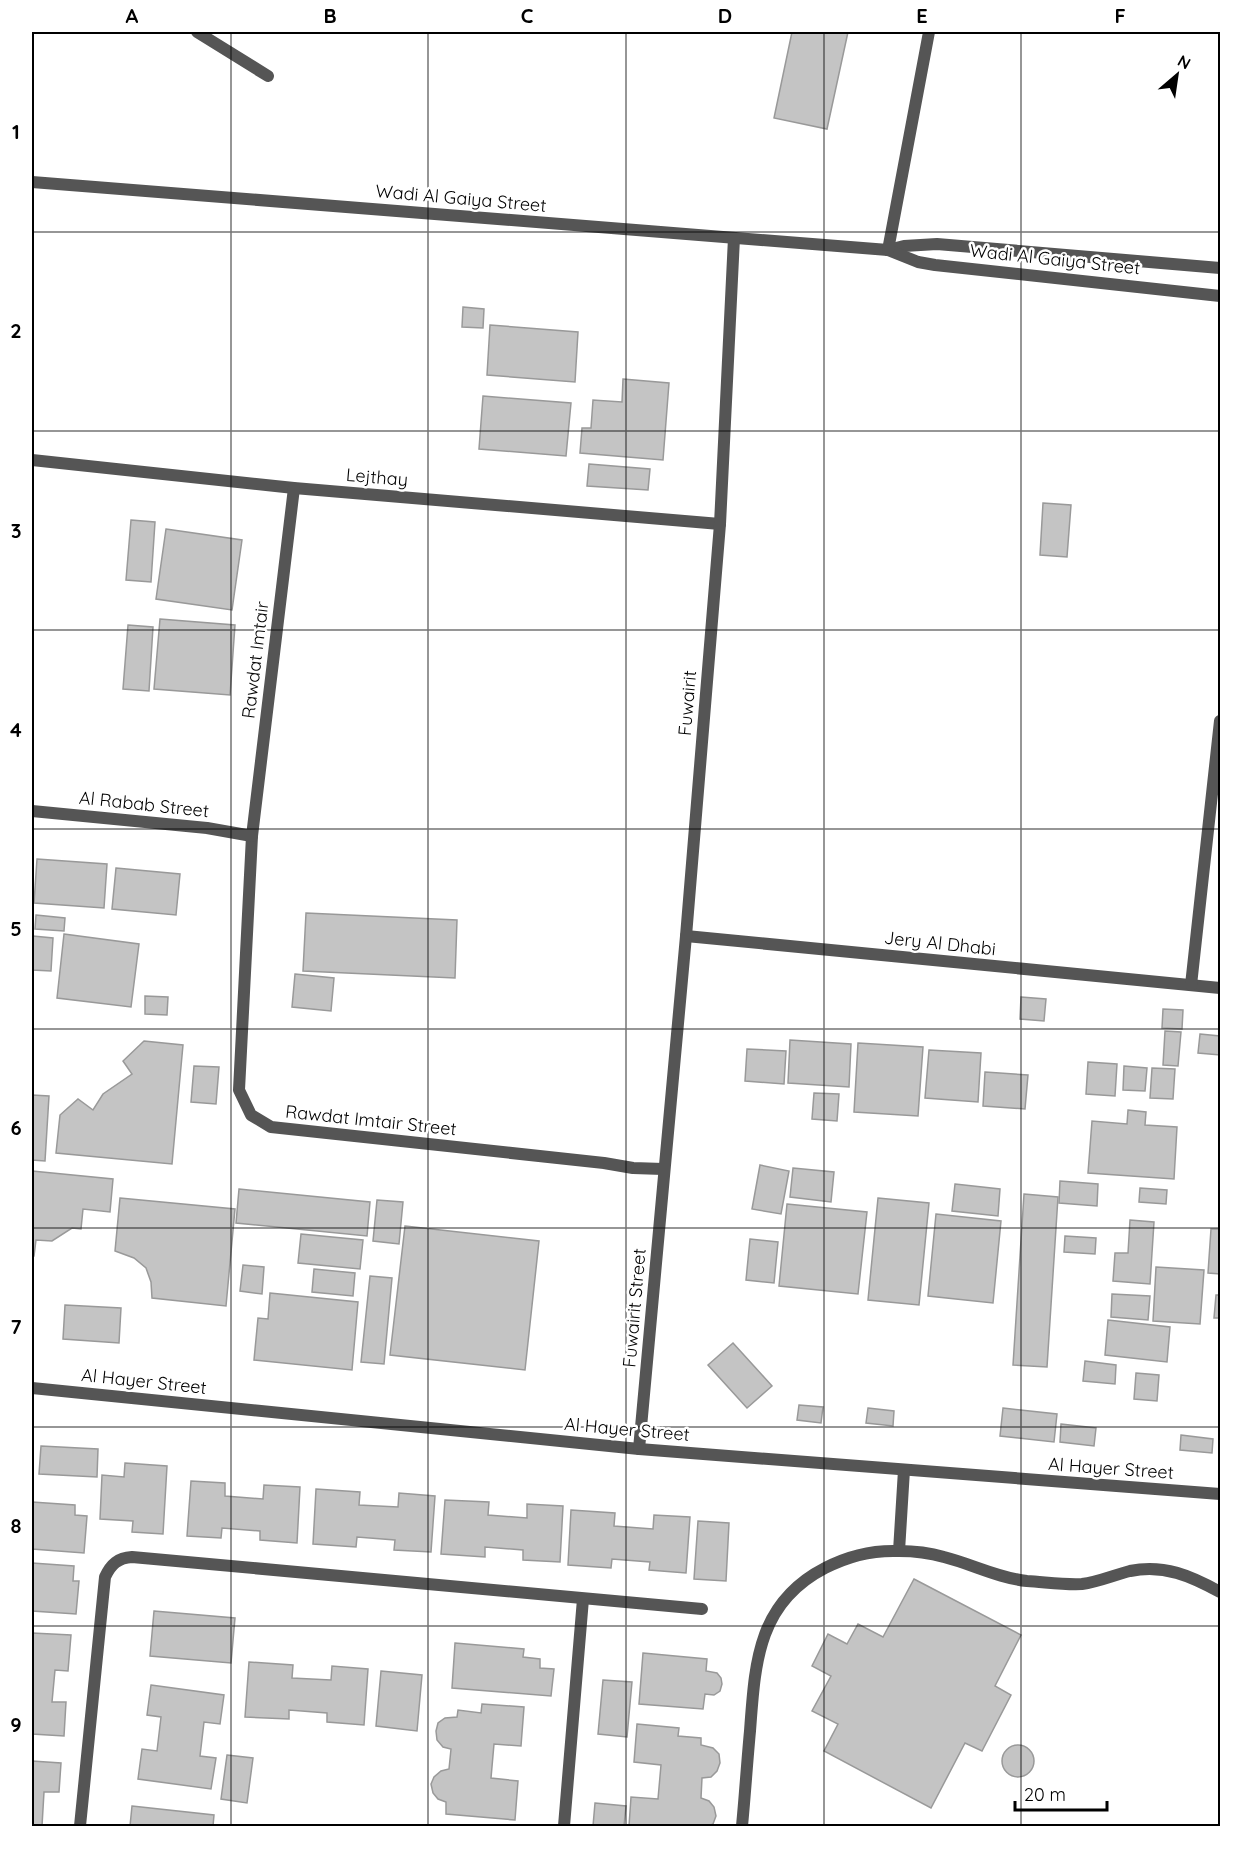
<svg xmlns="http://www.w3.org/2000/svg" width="1252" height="1858" font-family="Quicksand,sans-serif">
	<rect width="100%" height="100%" fill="#fff"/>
	<g fill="#c4c4c4" stroke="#999" stroke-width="1.5">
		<polygon points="792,32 848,32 827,129 774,118"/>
		<polygon points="463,307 484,309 483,328 462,327"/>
		<polygon points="490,325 578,332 575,382 487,375"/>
		<polygon points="623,379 669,383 663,460 580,453 582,428 591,428 593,400 622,402"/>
		<polygon points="483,396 571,403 566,456 479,449"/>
		<polygon points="589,464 650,469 648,490 587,486"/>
		<polygon points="1043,503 1071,505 1067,557 1040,555"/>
		<polygon points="131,520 155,522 151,582 126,580"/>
		<polygon points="166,529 242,540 232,610 156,599"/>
		<polygon points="160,619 235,625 230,695 154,689"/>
		<polygon points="128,625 153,627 149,691 123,689"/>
		<polygon points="37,859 107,864 104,908 34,903"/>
		<polygon points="116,868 180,874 176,915 112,909"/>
		<polygon points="306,913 457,920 455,978 303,971"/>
		<polygon points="36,915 65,918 64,931 35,929"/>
		<polygon points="64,934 139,944 131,1007 57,998"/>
		<polygon points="33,936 53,938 51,971 32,970"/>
		<polygon points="295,974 334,978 331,1011 292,1007"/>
		<polygon points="145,996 168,997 167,1015 145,1014"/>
		<polygon points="1021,997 1046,999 1044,1021 1020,1019"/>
		<polygon points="1163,1009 1183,1010 1182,1029 1162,1028"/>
		<polygon points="1165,1031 1181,1032 1178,1066 1163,1065"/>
		<polygon points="1200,1034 1220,1036 1220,1055 1198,1053"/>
		<polygon points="790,1040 851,1044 849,1087 788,1083"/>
		<polygon points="144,1041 183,1045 172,1164 56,1153 60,1115 78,1099 93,1110 103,1094 132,1074 123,1061"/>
		<polygon points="858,1043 923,1047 918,1116 854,1112"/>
		<polygon points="747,1049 786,1051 784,1084 745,1081"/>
		<polygon points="929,1050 981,1053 978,1102 925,1098"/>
		<polygon points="1088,1062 1117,1064 1115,1096 1086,1094"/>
		<polygon points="194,1066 219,1067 216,1104 191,1102"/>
		<polygon points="1124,1066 1147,1068 1145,1091 1123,1090"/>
		<polygon points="1152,1068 1175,1069 1173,1099 1150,1098"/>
		<polygon points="985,1072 1028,1075 1025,1109 983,1106"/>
		<polygon points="814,1093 839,1094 837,1121 812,1119"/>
		<polygon points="32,1095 49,1096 45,1161 32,1160"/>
		<polygon points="1128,1110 1146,1112 1145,1125 1177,1127 1174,1179 1088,1173 1092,1121 1127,1124"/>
		<polygon points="760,1165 789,1171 781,1214 752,1209"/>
		<polygon points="793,1168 834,1172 831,1202 790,1197"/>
		<polygon points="32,1171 113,1179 110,1212 83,1209 81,1229 72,1228 52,1241 36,1240 34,1256 32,1256"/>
		<polygon points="1060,1181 1098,1184 1097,1206 1059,1203"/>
		<polygon points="955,1184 1000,1189 998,1216 952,1211"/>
		<polygon points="1140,1188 1167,1190 1166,1204 1139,1202"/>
		<polygon points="239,1189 370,1202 367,1236 236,1223"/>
		<polygon points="1024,1194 1058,1197 1047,1367 1013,1365"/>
		<polygon points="120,1198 235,1209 226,1306 152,1298 151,1282 146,1268 134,1258 115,1251"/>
		<polygon points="878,1198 929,1203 919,1305 868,1300"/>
		<polygon points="377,1200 403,1202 399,1244 373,1241"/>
		<polygon points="787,1204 867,1212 858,1294 779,1286"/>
		<polygon points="936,1214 1001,1221 993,1303 928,1296"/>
		<polygon points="1130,1220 1154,1222 1150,1284 1113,1281 1115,1253 1128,1253"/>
		<polygon points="405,1226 539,1241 525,1370 390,1355"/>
		<polygon points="1211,1229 1220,1229 1220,1274 1208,1273"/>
		<polygon points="301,1234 363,1240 360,1269 298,1263"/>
		<polygon points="1065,1236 1096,1238 1095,1254 1064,1252"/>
		<polygon points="750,1239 778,1242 774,1283 746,1280"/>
		<polygon points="243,1265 264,1267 262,1294 240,1291"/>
		<polygon points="1156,1267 1204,1270 1200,1324 1153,1321"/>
		<polygon points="314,1269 355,1273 353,1296 312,1292"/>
		<polygon points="370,1276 392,1278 384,1364 361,1362"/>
		<polygon points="270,1293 358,1302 352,1370 254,1360 258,1318 268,1319"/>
		<polygon points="1112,1294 1150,1296 1148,1320 1111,1317"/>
		<polygon points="1216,1295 1220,1295 1220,1318 1214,1318"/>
		<polygon points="65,1305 121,1308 119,1343 63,1339"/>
		<polygon points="1108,1320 1170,1327 1167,1362 1105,1355"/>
		<polygon points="733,1343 772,1386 747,1408 708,1365"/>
		<polygon points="1085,1361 1116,1365 1115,1384 1083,1381"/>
		<polygon points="1136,1373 1159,1375 1157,1401 1134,1399"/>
		<polygon points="799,1405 823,1407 821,1423 797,1420"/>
		<polygon points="868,1408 894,1411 893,1426 866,1423"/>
		<polygon points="1003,1408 1057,1414 1054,1442 1000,1436"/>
		<polygon points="1061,1424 1096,1428 1094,1446 1060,1442"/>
		<polygon points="1181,1435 1213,1439 1212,1453 1180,1450"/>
		<polygon points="41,1446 98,1449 97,1477 39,1474"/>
		<polygon points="125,1463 167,1466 163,1534 132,1532 133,1521 100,1519 102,1475 124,1477"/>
		<polygon points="191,1481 225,1483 225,1496 263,1499 264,1485 300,1487 297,1543 260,1540 260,1531 222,1528 221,1538 187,1536"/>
		<polygon points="316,1489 360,1492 359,1505 398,1507 399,1493 435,1496 431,1552 394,1550 395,1540 357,1537 356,1547 313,1544"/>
		<polygon points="445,1500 489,1502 488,1515 527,1518 527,1504 563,1506 560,1562 523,1560 523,1550 485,1547 485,1557 441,1554"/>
		<polygon points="32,1502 75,1505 75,1515 87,1516 84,1553 32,1549"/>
		<polygon points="571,1510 615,1513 614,1526 653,1529 654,1515 690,1517 686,1573 649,1570 650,1562 612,1559 611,1568 568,1565"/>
		<polygon points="698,1521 729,1523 726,1581 694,1579"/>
		<polygon points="32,1563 74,1566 73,1581 79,1581 76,1614 32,1611"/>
		<polygon points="914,1579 1021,1635 995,1686 1011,1695 982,1751 965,1743 931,1808 824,1751 838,1724 812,1711 831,1676 812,1666 828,1634 847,1644 858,1624 883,1637"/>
		<polygon points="154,1611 235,1618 231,1663 150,1656"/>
		<polygon points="32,1633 71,1635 68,1671 55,1670 52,1702 66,1702 64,1736 32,1734"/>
		<polygon points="455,1643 524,1649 523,1657 540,1659 540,1668 554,1669 551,1696 452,1688"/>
		<polygon points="643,1653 707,1659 706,1671 717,1673 721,1678 722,1684 720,1691 714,1695 705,1694 703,1709 639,1704"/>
		<polygon points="249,1662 293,1665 292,1678 331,1680 332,1666 368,1669 364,1725 327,1722 327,1713 289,1710 289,1719 245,1717"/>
		<polygon points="381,1671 422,1675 417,1731 376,1726"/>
		<polygon points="603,1680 632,1682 627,1737 598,1734"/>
		<polygon points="151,1685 224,1695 220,1724 204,1722 200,1756 216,1758 211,1789 138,1779 142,1749 157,1751 161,1717 147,1715"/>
		<polygon points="482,1704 524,1707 521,1746 494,1744 491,1778 518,1781 515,1820 446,1814 446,1802 438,1799 433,1793 431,1784 434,1777 441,1771 449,1769 451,1749 443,1747 437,1740 436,1731 438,1723 445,1718 457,1717 458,1710 481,1713"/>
		<polygon points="637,1724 679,1728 678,1736 701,1738 701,1745 713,1748 719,1754 720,1763 717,1771 711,1777 702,1778 701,1798 709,1801 714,1807 716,1816 713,1824 709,1826 629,1826 631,1797 658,1799 661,1765 634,1762"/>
		<circle cx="1018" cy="1761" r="16"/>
		<polygon points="227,1755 253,1758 247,1803 221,1799"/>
		<polygon points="32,1761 61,1763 59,1792 44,1792 42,1826 32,1826"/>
		<polygon points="595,1803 626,1806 624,1826 593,1826"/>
		<polygon points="132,1806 214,1815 213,1826 130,1826"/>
	</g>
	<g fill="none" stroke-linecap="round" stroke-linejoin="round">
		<polyline stroke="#555" stroke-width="12" points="197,32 268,76"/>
		<g stroke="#555" stroke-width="12">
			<polyline points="32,182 888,250 904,246 937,244 1220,268"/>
			<polyline points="888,250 918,262 935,265 1220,296"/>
			<polyline points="888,250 929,32"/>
			<polyline points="32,460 294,488 720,524"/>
			<polyline points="294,488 252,836 239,1090 251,1115 271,1127 604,1163 633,1168 663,1169"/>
			<polyline points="32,811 207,828 252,836"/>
			<polyline points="686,936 1220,988"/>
			<polyline points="1191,985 1220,721"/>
			<polyline points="32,1388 639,1449 1220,1494"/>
			<polyline points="639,1449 686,936 720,524 734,238"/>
			<polyline points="899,1551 904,1470"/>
			<path d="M 80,1826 L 105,1577 C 111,1564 118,1558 132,1557 L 702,1609"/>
			<polyline points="564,1826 583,1599"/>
			<path d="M 742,1826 C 745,1795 747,1763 750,1731 C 755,1664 757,1603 825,1568 C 848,1556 874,1550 899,1551 C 914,1551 930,1553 944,1557 C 972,1564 998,1578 1027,1581 C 1045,1582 1064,1585 1082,1584 C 1098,1582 1114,1575 1130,1571 C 1164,1564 1191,1576 1220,1592"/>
		</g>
	</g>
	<path fill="none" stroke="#000" stroke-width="1.5" stroke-opacity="0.55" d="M 231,32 L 231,1826M 428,32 L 428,1826M 626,32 L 626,1826M 824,32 L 824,1826M 1021,32 L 1021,1826M 32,232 L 1220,232M 32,431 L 1220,431M 32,630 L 1220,630M 32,829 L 1220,829M 32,1029 L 1220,1029M 32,1228 L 1220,1228M 32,1427 L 1220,1427M 32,1626 L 1220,1626"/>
	<g text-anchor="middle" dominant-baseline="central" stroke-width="5" stroke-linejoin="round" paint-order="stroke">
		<g font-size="18" fill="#000" stroke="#fff">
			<text transform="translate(461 198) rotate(5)">Wadi Al Gaiya Street</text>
			<text transform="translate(1055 259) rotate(6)">Wadi Al Gaiya Street</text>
			<text transform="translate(377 477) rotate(5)">Lejthay</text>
			<text transform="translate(255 660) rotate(-83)">Rawdat Imtair</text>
			<text transform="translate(687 703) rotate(-85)">Fuwairit</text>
			<text transform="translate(144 804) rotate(6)">Al Rabab Street</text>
			<text transform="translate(940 943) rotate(6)">Jery Al Dhabi</text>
			<text transform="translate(371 1120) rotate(6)">Rawdat Imtair Street</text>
			<text transform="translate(634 1308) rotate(-85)">Fuwairit Street</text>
			<text transform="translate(144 1381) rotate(6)">Al Hayer Street</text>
			<text transform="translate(627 1429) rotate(5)">Al Hayer Street</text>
			<text transform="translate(1111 1468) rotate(4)">Al Hayer Street</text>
		</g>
	</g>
	<rect width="1252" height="1858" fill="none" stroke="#ffffff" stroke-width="66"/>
	<g transform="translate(1177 75) rotate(29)" stroke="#ffffff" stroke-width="4.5" paint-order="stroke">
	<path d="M0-4.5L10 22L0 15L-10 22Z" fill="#000000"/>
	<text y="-9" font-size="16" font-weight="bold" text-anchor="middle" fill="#000000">N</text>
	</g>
	<path d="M1015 1801v9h92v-9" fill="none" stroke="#000000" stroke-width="3"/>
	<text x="1024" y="1801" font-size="18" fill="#000000" stroke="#ffffff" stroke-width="4.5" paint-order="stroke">20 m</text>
	<rect x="33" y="33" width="1186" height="1792" fill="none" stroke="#000" stroke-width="2"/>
	<g font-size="20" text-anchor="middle" font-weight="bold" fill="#000">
		<text x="132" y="23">A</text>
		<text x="330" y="23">B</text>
		<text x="527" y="23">C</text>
		<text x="725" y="23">D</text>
		<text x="922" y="23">E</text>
		<text x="1120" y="23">F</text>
		<text x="16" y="139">1</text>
		<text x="16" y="338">2</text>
		<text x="16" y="538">3</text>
		<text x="16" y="737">4</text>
		<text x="16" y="936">5</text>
		<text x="16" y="1135">6</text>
		<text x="16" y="1334">7</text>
		<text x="16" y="1533">8</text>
		<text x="16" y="1732">9</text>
	</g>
</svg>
